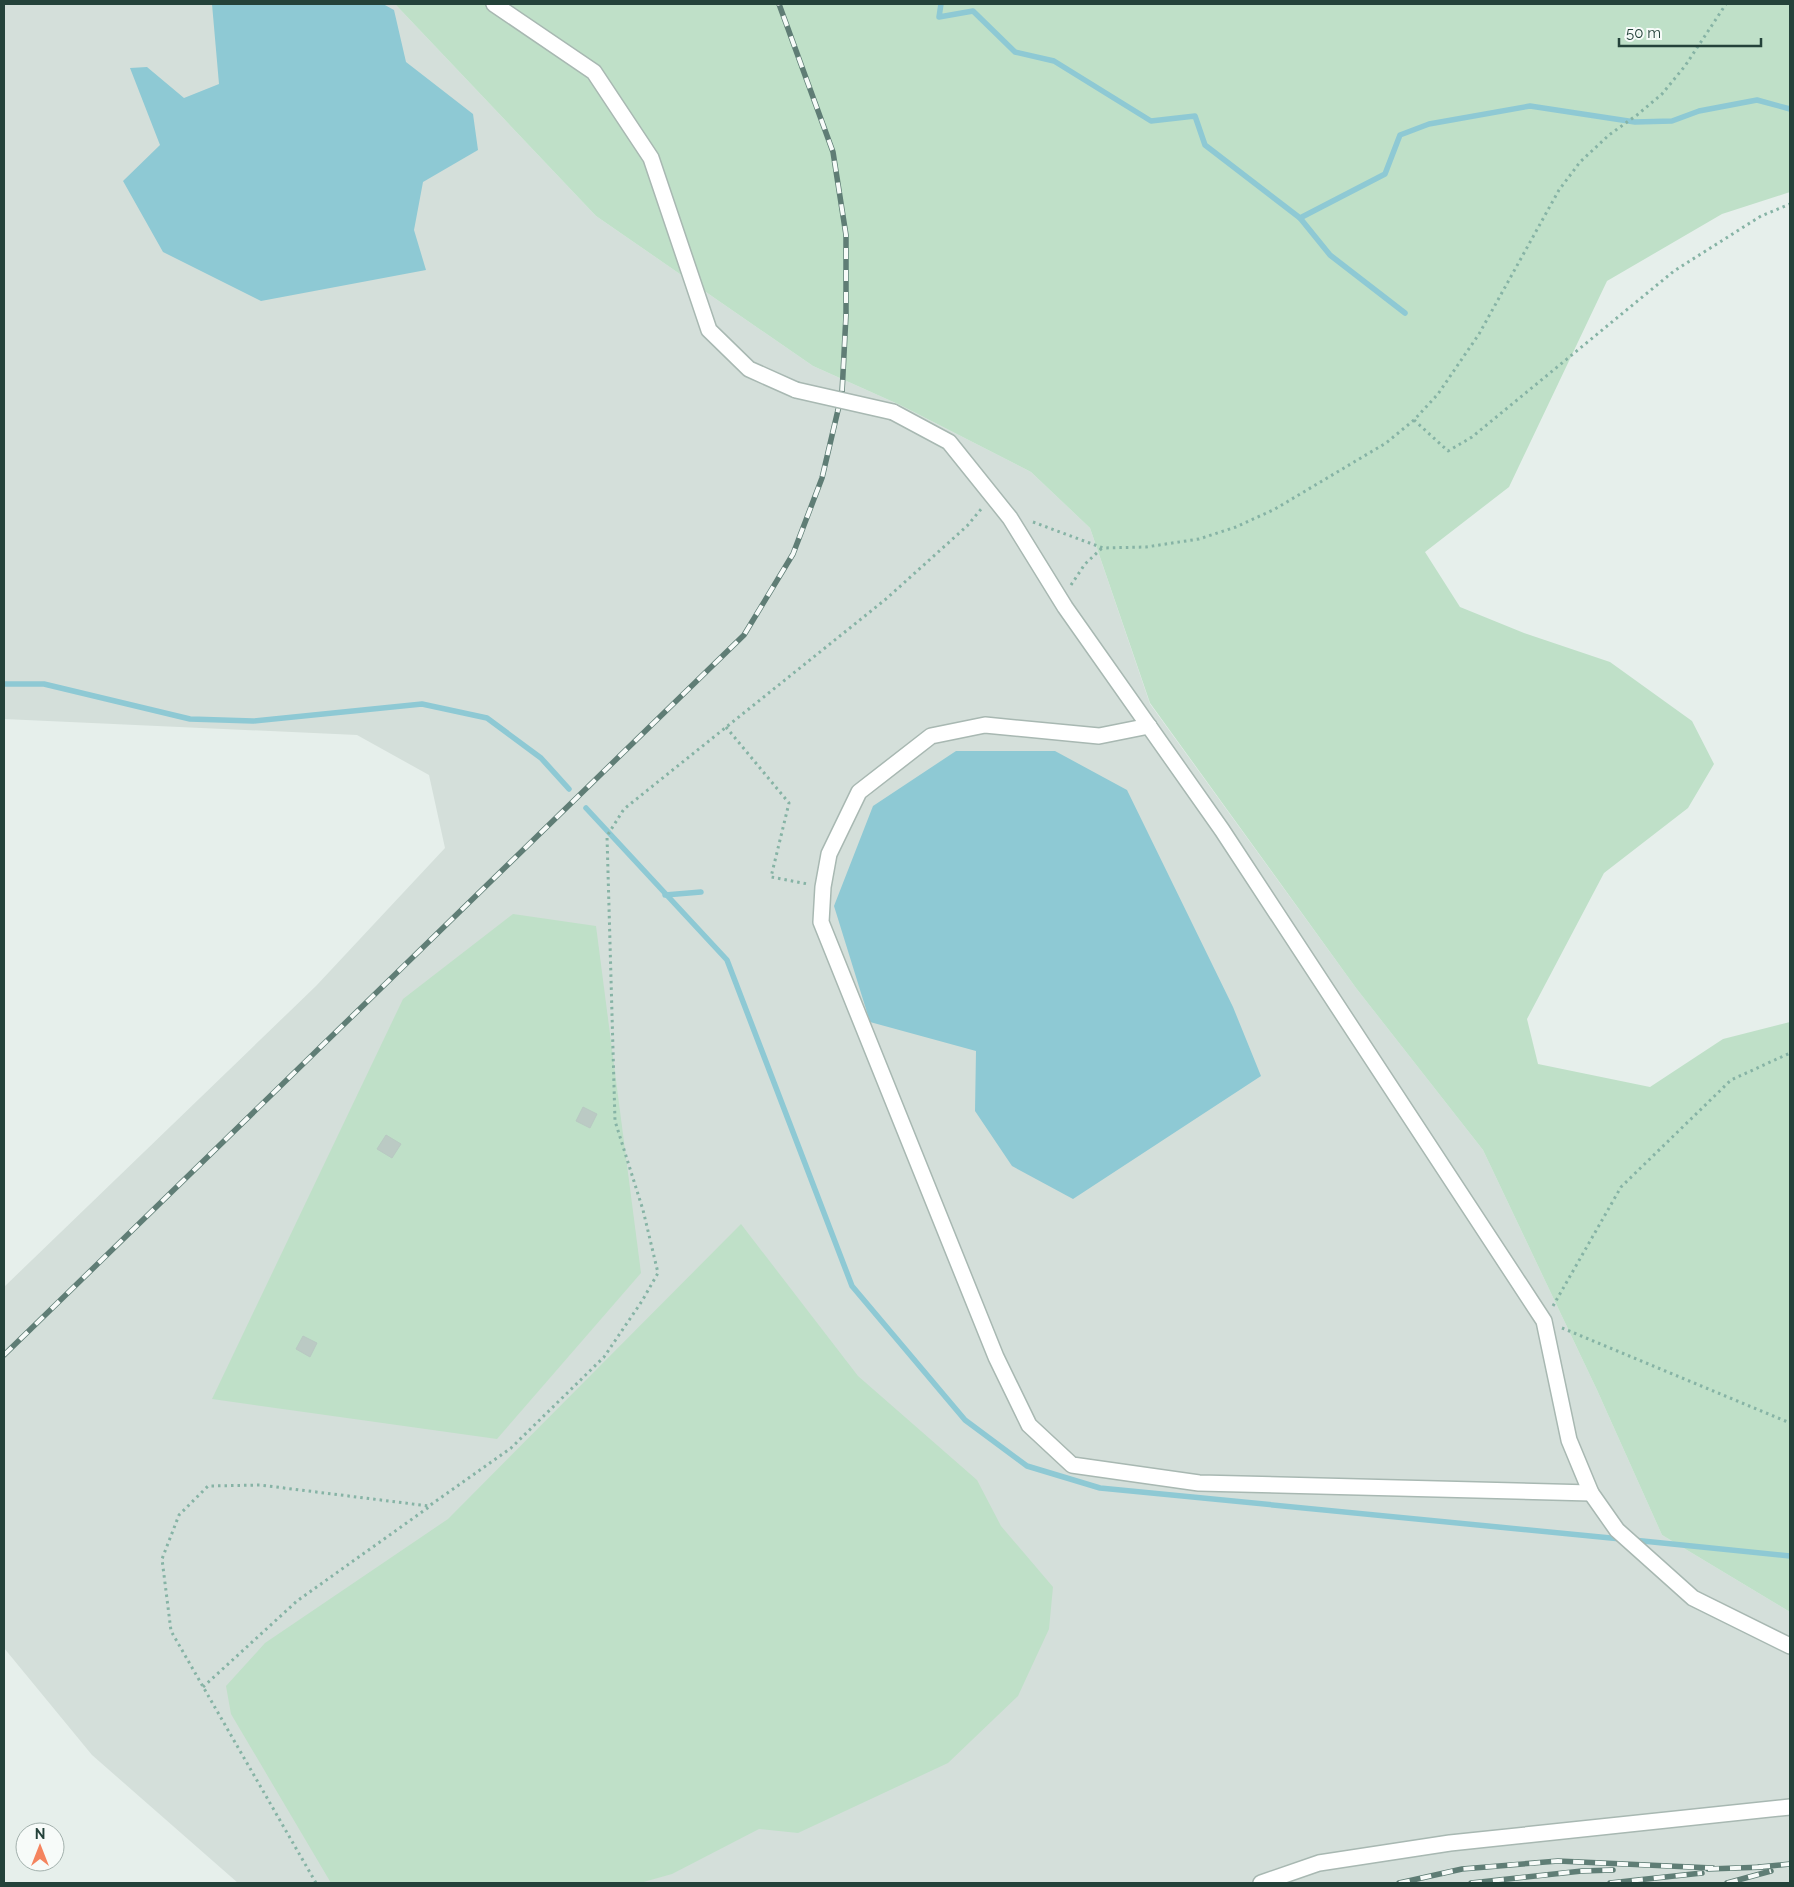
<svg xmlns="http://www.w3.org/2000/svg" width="1794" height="1887" font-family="Raleway,sans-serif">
	<rect width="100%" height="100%" fill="#e6efeb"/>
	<polygon fill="#d4dfda" points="4,4 395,4 596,216 813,366 900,405 1031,472 1090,528 1150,704 1356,988 1483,1150 1597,1390 1662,1535 1790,1612 1790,1883 238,1883 92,1755 4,1648 4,1287 316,986 445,848 429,775 357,735 4,719"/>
	<g fill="#bfe0c8">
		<polygon points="395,4 1790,4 1790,192 1722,214 1607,281 1509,487 1425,552 1460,607 1524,633 1610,662 1692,721 1714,764 1688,808 1604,873 1527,1019 1538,1064 1650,1087 1723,1039 1790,1022 1790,1612 1662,1535 1597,1390 1483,1150 1356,988 1150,703 1090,528 1031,472 900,405 813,366 596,216"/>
		<polygon points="513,914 596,926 641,1273 497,1439 212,1399 403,999"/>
		<polygon points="741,1224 858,1376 977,1480 1001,1526 1053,1587 1049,1629 1018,1696 948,1763 798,1833 759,1829 672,1874 640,1883 331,1883 231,1714 226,1686 265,1643 448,1519"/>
	</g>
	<g fill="#8ec9d4">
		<polygon points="212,4 383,4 394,10 406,62 473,114 478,150 423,182 414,230 426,270 261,301 163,252 123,181 160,145 130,68 147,67 184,98 219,84"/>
		<polygon points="956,751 1055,751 1127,790 1233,1007 1261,1076 1073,1199 1012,1166 975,1111 976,1051 870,1022 834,906 873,806"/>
	</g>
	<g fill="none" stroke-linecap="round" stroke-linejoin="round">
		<g stroke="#8ec9d4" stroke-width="5.5">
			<polyline points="941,4 939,17 973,11 1015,52 1054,61 1151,121 1195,116 1205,145 1300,218 1385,174 1400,135 1429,124 1530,106 1635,122 1672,121 1699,111 1757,100 1790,109"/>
			<polyline points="1300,218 1330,255 1405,313"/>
			<polyline points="4,684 44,684 190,719 253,721 422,704 487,718 541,758 569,789"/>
			<polyline points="586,808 727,960 852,1286 965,1420 1027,1466 1100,1488 1621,1539"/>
			<polyline points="665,895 701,892"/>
			<polyline points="1633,1540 1790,1556"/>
		</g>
	</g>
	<g fill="#bbcac4" stroke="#b8c9c2">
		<polygon points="583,1107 597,1114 590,1128 576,1121"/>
		<polygon points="386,1135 401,1144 392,1158 377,1149"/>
		<polygon points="303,1336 317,1343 310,1357 296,1349"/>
	</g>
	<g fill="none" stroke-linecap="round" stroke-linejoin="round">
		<defs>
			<g id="minor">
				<polyline points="494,4 594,72 651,158 709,330 749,369 796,390"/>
				<polyline points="893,412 949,442 1010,518 1065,607 1222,830 1544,1321 1569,1440 1591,1493 1617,1530 1693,1598 1790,1646"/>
				<polyline points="1149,726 1099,736 985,725 931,736 859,792 829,854 823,887 821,922 996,1357 1029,1425 1072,1465 1199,1483 1591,1493"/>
				<polyline points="1261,1883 1319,1863 1450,1843 1790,1807"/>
			</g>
		</defs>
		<use href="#minor" stroke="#a8b8b2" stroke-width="18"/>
		<g stroke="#86b3a5" stroke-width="3" stroke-dasharray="2.5 4" stroke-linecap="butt">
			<polyline points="1414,420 1448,451 1472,437 1674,271 1761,216 1790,204"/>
			<polyline points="1033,522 1103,548 1146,547 1199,539 1236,527 1275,509 1386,443 1414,420 1438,394 1479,334 1559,190 1580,162 1609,135 1637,115 1662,94 1685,66 1726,4"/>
			<polyline points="1071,585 1085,564 1102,548"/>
			<polyline points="726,727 789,803 771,877 808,884"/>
			<polyline points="1553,1306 1621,1187 1731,1080 1790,1053"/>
			<polyline points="1562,1328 1790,1423"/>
			<polyline points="203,1687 297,1601 429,1507"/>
			<polyline points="316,1883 171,1631 162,1559 179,1515 208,1486 260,1485 429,1506 511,1448 604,1357 642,1301 658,1273 643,1210 615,1121 607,836 624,809 886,599 967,526 982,508"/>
		</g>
		<use href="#minor" stroke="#fff" stroke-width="15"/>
		<defs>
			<g id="rail">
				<polyline points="4,1355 744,635 793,554 822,478 842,393 846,315 846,235 833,152 779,4"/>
				<polyline points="1759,1867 1790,1864"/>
				<polyline points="1708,1869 1765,1867"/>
				<polyline points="1399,1883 1462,1869 1558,1861 1713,1868"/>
				<polyline points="1471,1883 1582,1871 1613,1870"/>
				<polyline points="1610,1883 1702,1873"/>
				<polyline points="1727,1883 1771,1871"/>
			</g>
		</defs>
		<use href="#rail" stroke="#5f7d75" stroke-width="5.5"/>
		<use href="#rail" stroke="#f7fbf9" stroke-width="4" stroke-dasharray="11" stroke-linecap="butt"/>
		<defs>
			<polyline id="minor-bridge" points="796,390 893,412"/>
		</defs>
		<use href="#minor-bridge" stroke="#a8b8b2" stroke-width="18" stroke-linecap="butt"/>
		<use href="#minor-bridge" stroke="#fff" stroke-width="15"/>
	</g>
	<rect width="1794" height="1887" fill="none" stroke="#24423a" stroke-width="10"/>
	<g transform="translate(40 1847)"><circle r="24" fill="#f7fbf9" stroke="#a3b1ad"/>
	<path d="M0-4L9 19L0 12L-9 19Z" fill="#f4845f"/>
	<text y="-8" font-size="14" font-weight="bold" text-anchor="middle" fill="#24423a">N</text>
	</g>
	<path d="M1619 38v8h142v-8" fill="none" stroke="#24423a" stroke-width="2.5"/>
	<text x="1626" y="38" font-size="15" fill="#24423a" stroke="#f7fbf9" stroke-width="4" paint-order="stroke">50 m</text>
</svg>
